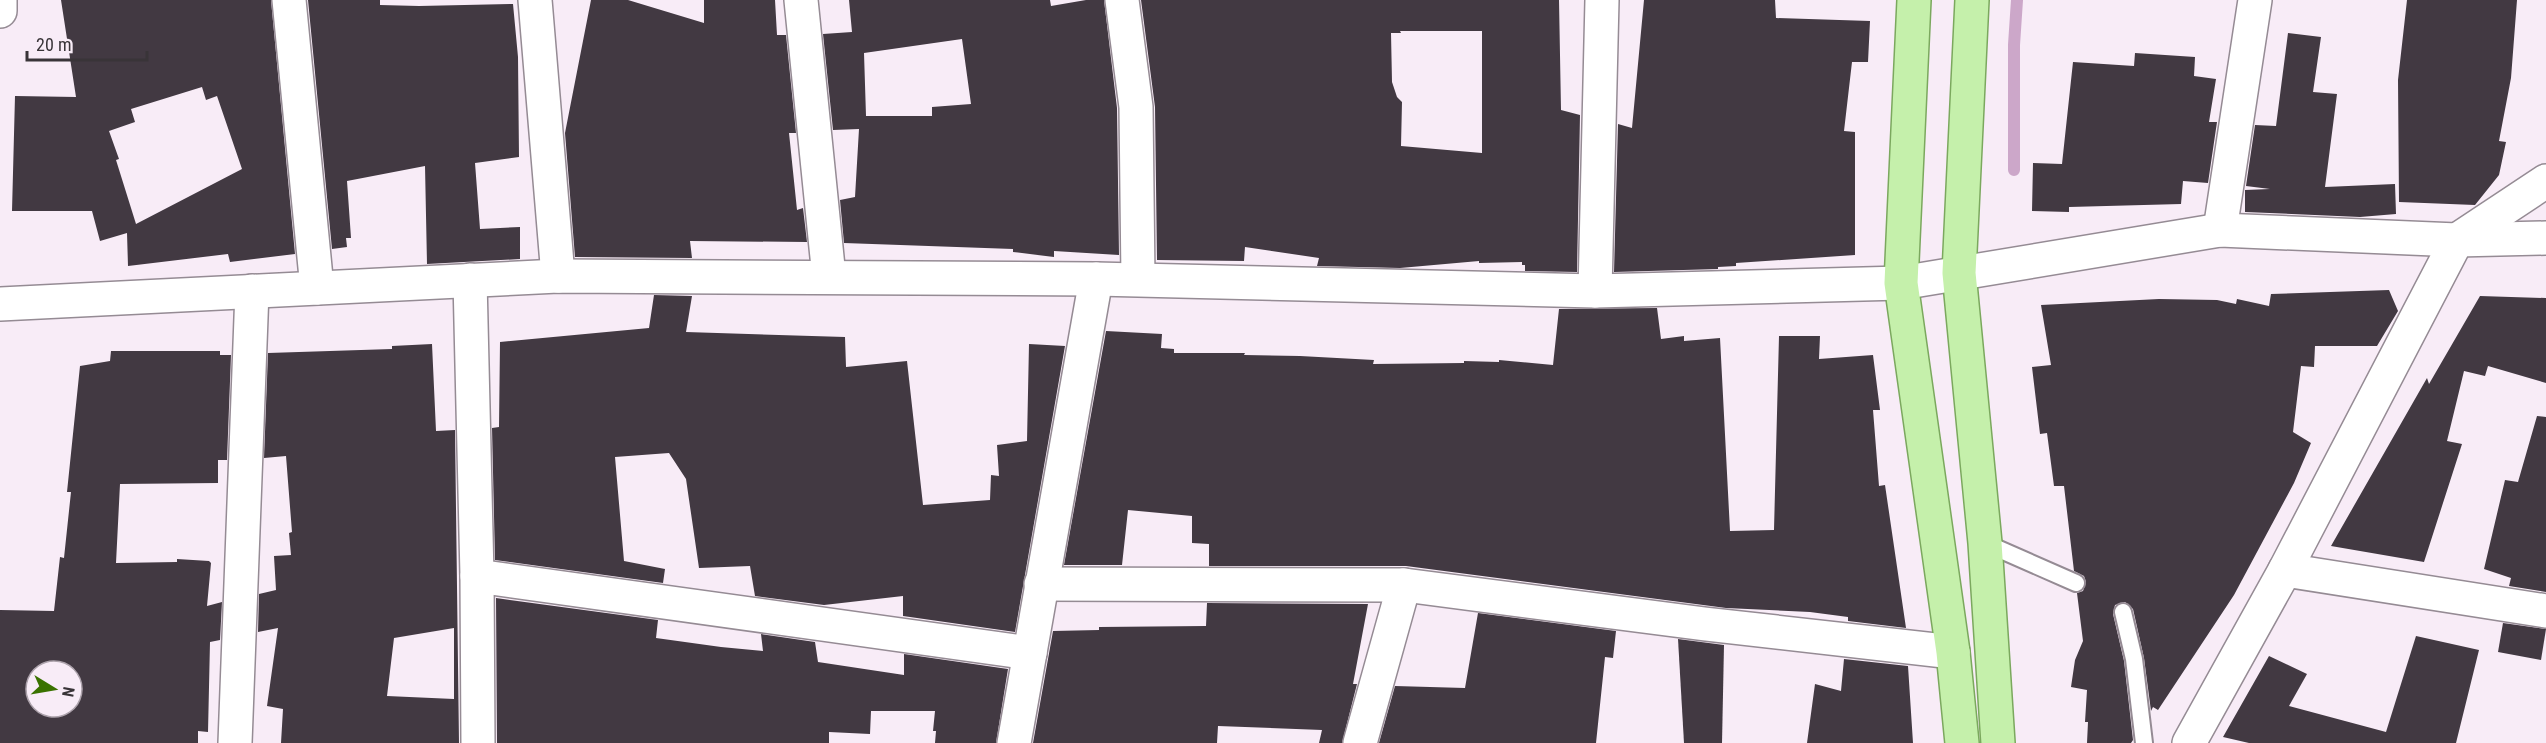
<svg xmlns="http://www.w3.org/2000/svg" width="2546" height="743" font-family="'Roboto Condensed',sans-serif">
	<rect width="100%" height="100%" fill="#f8ecf7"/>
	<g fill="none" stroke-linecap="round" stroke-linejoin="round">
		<polyline stroke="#cca7c9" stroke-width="12" points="2014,170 2014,45 2017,0"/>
	</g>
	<g fill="#423942" fill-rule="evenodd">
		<path d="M 61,0 L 271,0 L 295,254 L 230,262 L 228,254 L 128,266 L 127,233 L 100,241 L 92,211 L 12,211 L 15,96 L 76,97 ZM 202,87 L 206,100 L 217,96 L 242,169 L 136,224 L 116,160 L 119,159 L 109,131 L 135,122 L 131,109 Z"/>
		<polygon points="308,0 380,0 380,5 419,6 513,4 518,57 519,157 475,163 480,229 520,227 520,259 427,264 425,166 347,181 351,238 346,238 347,247 332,249"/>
		<polygon points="591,0 628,0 704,23 704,0 775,0 777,35 786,35 796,133 789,133 797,210 803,208 807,242 690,241 692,258 575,257 565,133"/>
		<path d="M 849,0 L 1050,0 L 1051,6 L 1086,0 L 1104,0 L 1117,108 L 1119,255 L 1054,251 L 1054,257 L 1013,252 L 1013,249 L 844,243 L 840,200 L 855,197 L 859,129 L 833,130 L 823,34 L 852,32 ZM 962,39 L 971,104 L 932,107 L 932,116 L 866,116 L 864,53 Z"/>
		<path d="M 1141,0 L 1559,0 L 1561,110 L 1580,115 L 1577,272 L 1525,271 L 1525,265 L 1522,265 L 1522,262 L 1479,263 L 1479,261 L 1400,268 L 1317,266 L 1319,258 L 1245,247 L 1244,261 L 1157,260 L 1155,107 ZM 1400,31 L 1482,31 L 1482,153 L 1401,146 L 1402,102 L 1397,97 L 1392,82 L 1391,33 L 1401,33 Z"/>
		<polygon points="1644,0 1775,0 1776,18 1870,21 1868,62 1852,62 1844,131 1855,132 1855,255 1736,263 1736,266 1718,267 1718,269 1614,272 1618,124 1632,128"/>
		<polygon points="2407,0 2517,0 2511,78 2499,141 2506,142 2499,175 2475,205 2399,202 2398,80"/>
		<polygon points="2288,33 2321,37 2313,92 2337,94 2325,187 2395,184 2396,214 2360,217 2245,212 2245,190 2270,189 2246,186 2255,125 2276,126"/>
		<polygon points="2135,53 2195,57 2194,76 2216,79 2209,122 2217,122 2208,183 2183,181 2181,204 2069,207 2069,212 2032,211 2033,163 2062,164 2073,62 2134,66"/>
		<polygon points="2389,290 2398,311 2377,346 2315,346 2314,367 2301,366 2293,432 2311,443 2294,483 2234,595 2158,710 2153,707 2151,711 2144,658 2133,609 2125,602 2115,605 2113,614 2124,661 2133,740 2131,743 2087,743 2088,722 2085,722 2087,690 2071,687 2075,660 2083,641 2077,593 2083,591 2086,582 2084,576 2074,571 2064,486 2054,486 2047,433 2040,434 2032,367 2051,365 2041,305 2159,299 2217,300 2236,304 2237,299 2269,306 2271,294"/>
		<polygon points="654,295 692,296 686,332 845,337 846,367 907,361 923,505 990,500 991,475 999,476 997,445 1027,441 1029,344 1065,346 1015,632 903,616 903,596 824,605 755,596 750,566 699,568 686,479 669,453 615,457 624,561 665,569 663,583 495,560 492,428 499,427 500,342 649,328"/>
		<polygon points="2480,296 2546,298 2546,383 2488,366 2485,376 2464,371 2447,441 2462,444 2424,562 2331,546 2427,378 2429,384"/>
		<polygon points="1657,308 1661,339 1684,336 1684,341 1720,338 1730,531 1774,530 1779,336 1820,336 1819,359 1873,355 1880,410 1873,410 1879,486 1885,485 1906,628 1848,621 1848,617 1810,612 1726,608 1406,566 1209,566 1209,544 1192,543 1192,516 1128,510 1122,565 1064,565 1106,331 1162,334 1161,348 1174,349 1174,353 1245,353 1244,355 1300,356 1374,360 1373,364 1464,363 1464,361 1499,362 1499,360 1553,365 1559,309"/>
		<path d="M 432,344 L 436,431 L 455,430 L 459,743 L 281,743 L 283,709 L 267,706 L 278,628 L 258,632 L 259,594 L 276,590 L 274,556 L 291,555 L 289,533 L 292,532 L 286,456 L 264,458 L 268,353 L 392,349 L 392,346 ZM 454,628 L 454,699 L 387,696 L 394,638 Z"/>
		<path d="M 111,351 L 220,351 L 220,355 L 231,355 L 227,460 L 218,460 L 218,483 L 120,484 L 116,563 L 177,562 L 177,559 L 209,561 L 211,563 L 207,606 L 222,602 L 220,640 L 210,642 L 208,732 L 198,731 L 198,743 L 0,743 L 0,610 L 54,611 L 60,557 L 64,558 L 71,492 L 67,492 L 80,366 L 110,361 ZM 36,671 L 72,671 L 72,707 L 36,707 Z"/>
		<polygon points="2537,416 2546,417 2546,592 2509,586 2511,578 2484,569 2505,480 2518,482"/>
		<polygon points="496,598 658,620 656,638 721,647 763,651 761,634 815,642 818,662 904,675 904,654 1008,669 996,743 935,743 936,731 933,731 935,711 871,711 870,734 829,732 829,743 497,743"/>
		<polygon points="1207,603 1368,604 1353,684 1357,684 1342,743 1319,743 1322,730 1218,726 1217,743 1033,743 1053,631 1099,630 1099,627 1206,626"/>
		<polygon points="1478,613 1616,631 1613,658 1605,657 1596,743 1379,743 1395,686 1465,688"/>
		<polygon points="2503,623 2546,629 2541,660 2498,652"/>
		<polygon points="2416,636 2479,650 2456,743 2249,743 2223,737 2269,656 2307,674 2289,706 2386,732"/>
		<polygon points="1678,639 1724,645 1722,743 1684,743"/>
		<polygon points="1844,659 1908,666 1913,743 1807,743 1815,684 1841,691"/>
	</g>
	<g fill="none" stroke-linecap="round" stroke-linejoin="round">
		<defs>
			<g id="service">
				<polyline points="1985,543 2076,583"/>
				<polyline points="2123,612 2134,659 2144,743"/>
			</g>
			<g id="minor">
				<polyline points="289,0 317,288"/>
				<polyline points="535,0 558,276"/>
				<polyline points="801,0 829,277"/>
				<polyline points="1122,0 1136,107 1138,279"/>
				<polyline points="0,11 0,0"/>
				<polyline points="2220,230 2255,0"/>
				<polyline points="470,280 477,576 478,743"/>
				<polyline points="1595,291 1602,0"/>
				<polyline points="0,304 558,276 1096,279 1595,291 1901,283 2220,230 2457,240 2546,238"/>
				<polyline points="2285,570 2546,611"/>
				<polyline points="477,576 1030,653"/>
				<polyline points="1041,584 1404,585 1705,624 1953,652"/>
				<polyline points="235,743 252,291"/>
				<polyline points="1014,743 1096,279"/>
				<polyline points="1360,743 1404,585"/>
				<polyline points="2189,743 2285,570 2457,240 2546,181"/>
			</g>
			<g id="primary">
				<polyline points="1914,0 1901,283 1953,652 1962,743"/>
				<polyline points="1972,0 1959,273 1985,543 1998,743"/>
			</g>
		</defs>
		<use href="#service" stroke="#958b94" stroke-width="20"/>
		<use href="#minor" stroke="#958b94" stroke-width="36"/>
		<use href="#primary" stroke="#7ba85e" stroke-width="36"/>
		<use href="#service" stroke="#fff" stroke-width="16"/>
		<use href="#minor" stroke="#fff" stroke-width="33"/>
		<use href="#primary" stroke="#c5f0ab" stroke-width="33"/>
	</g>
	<g transform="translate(54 689) rotate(101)"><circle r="28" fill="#f8ecf7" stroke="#aca2ab" stroke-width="1.5"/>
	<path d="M0-4.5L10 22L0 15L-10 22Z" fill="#3a7200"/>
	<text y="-9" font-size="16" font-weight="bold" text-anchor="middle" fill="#393438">N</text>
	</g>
	<path d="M27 51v9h120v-9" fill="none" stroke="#393438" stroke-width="3"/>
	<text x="36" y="51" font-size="18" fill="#393438" stroke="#f8ecf7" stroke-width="4.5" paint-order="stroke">20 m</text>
</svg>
